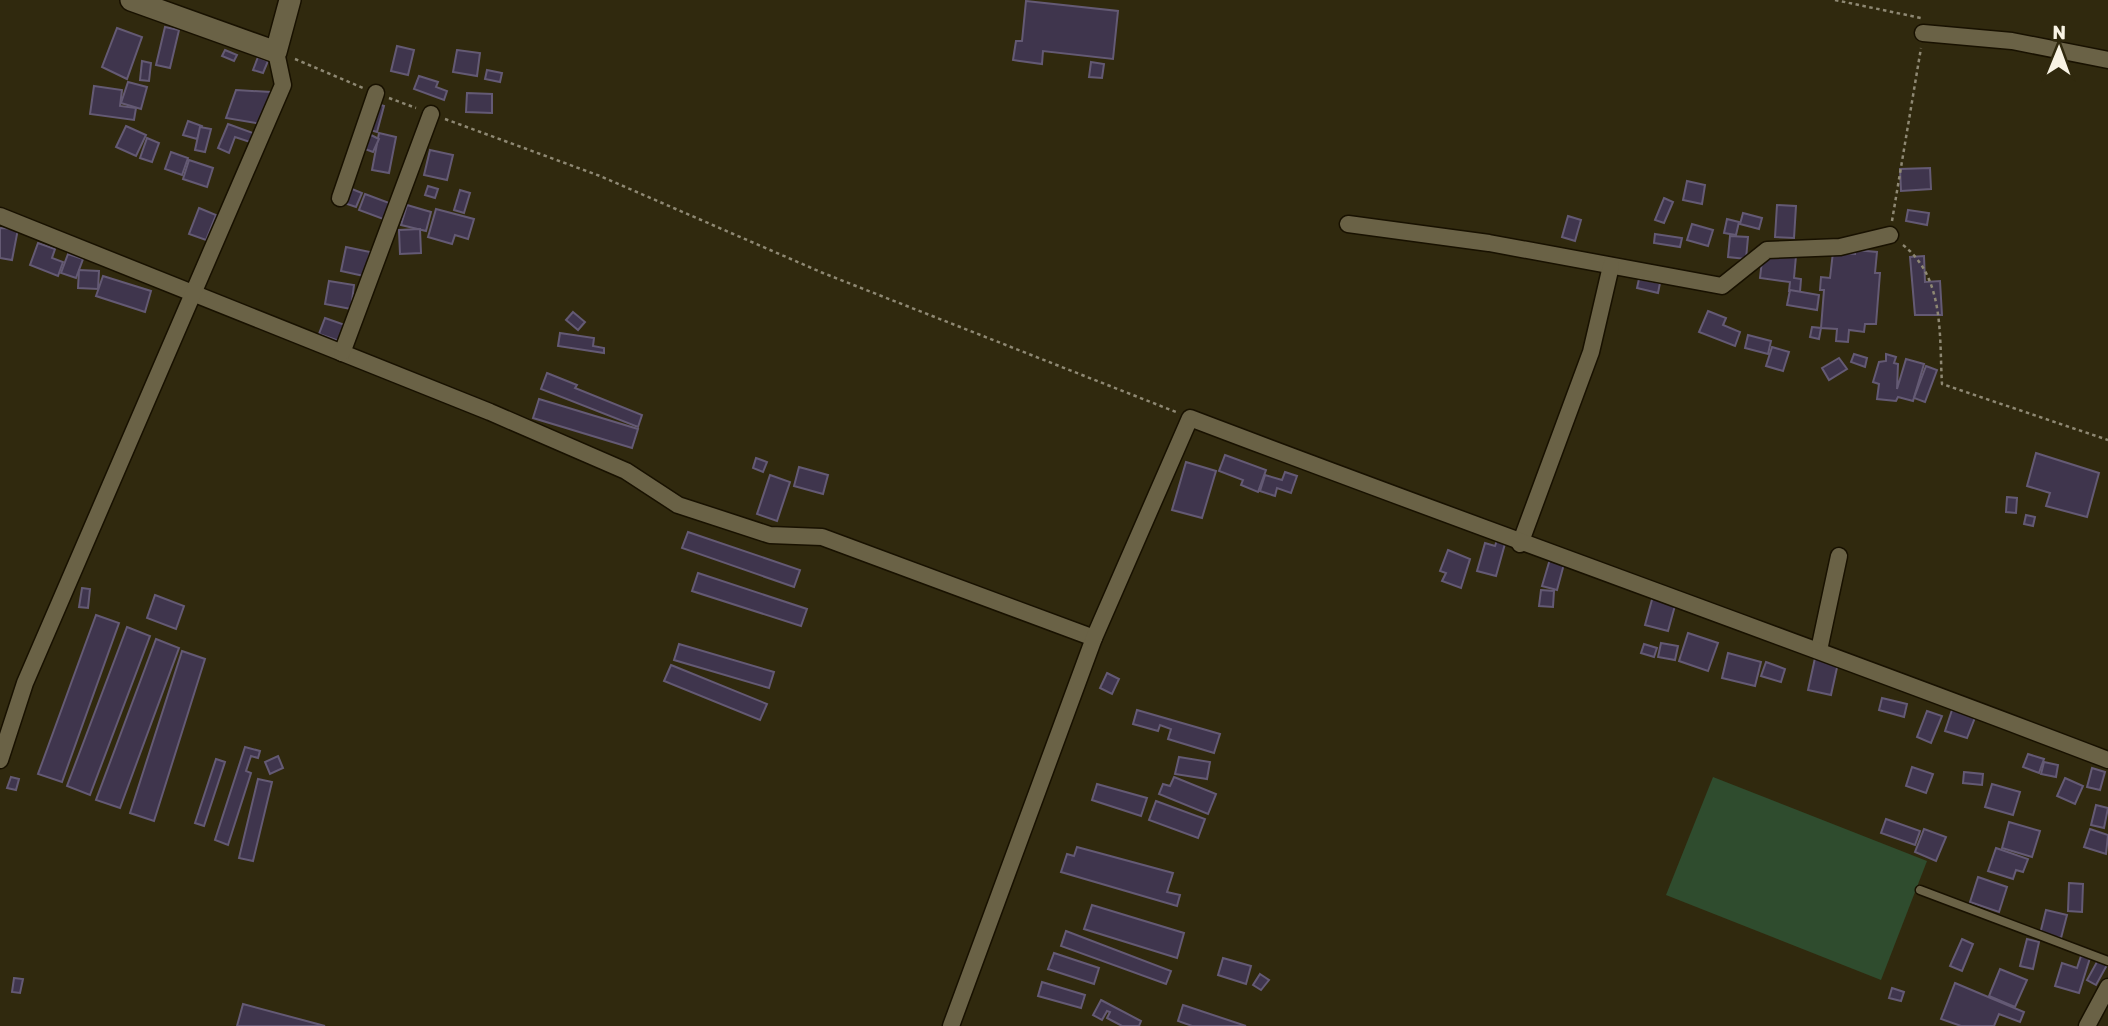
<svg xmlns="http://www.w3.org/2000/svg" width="2108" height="1026" font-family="Rubik,sans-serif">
	<rect width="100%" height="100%" fill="#30290e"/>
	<polygon fill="#2f4c2e" points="1713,777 1927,861 1881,980 1666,895"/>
	<g fill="#3f354d" stroke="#645a74" stroke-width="2">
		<polygon points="1026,1 1118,11 1113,59 1043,51 1042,64 1013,60 1016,41 1022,41"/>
		<polygon points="165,27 179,30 170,68 156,65"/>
		<polygon points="117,28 142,37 127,79 102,67"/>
		<polygon points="397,46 414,50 408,75 391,71"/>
		<polygon points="225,50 237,55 234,61 222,56"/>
		<polygon points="457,50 480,53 477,76 453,72"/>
		<polygon points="258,57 268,61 263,73 253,70"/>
		<polygon points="142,61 151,63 149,81 140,80"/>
		<polygon points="1091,62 1104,64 1102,78 1089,77"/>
		<polygon points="487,70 502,73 500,82 485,79"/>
		<polygon points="419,76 438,82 436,87 447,91 444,100 414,89"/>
		<polygon points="128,82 147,87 141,109 121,103"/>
		<polygon points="94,86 122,90 120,106 136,108 134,120 90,114"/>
		<polygon points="236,90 271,92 262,124 226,118"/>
		<polygon points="467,93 492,94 492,113 466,112"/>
		<polygon points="374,103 384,106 377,132 367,129"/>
		<polygon points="188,121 202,126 197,139 183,135"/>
		<polygon points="228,124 253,133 250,142 235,137 229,153 218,148"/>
		<polygon points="126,126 146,135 136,156 116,147"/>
		<polygon points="200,127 211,129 205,152 195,150"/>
		<polygon points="379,133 396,137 389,173 372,170"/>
		<polygon points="369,134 379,139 373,152 362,148"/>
		<polygon points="147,138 159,143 152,162 140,158"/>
		<polygon points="430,150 453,155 447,180 424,175"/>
		<polygon points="171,152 188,158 182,175 165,169"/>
		<polygon points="189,160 213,168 207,187 183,179"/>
		<polygon points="1930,168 1931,189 1901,191 1900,169"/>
		<polygon points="1687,181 1705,185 1702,204 1683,200"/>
		<polygon points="428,186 438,189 435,198 425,195"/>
		<polygon points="347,187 362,193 356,207 341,202"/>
		<polygon points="460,190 470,193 464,213 454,210"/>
		<polygon points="365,194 392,204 386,220 359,210"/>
		<polygon points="1664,198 1673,202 1664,223 1655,220"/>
		<polygon points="407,205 431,212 426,231 401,225"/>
		<polygon points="1777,205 1796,206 1794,238 1775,237"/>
		<polygon points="199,208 216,215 206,240 189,234"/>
		<polygon points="436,209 474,219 468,239 455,235 452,244 428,237"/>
		<polygon points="1908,210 1929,213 1927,225 1906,221"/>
		<polygon points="1743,213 1762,218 1759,229 1740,224"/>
		<polygon points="1568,216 1581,220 1575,241 1562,237"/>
		<polygon points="1727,219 1739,222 1736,235 1724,233"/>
		<polygon points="1692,224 1713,230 1708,246 1687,240"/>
		<polygon points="0,228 18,229 12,260 0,258"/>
		<polygon points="420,229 421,253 400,254 399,230"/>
		<polygon points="1655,234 1682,238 1680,247 1654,243"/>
		<polygon points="1730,236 1748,237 1746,259 1728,257"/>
		<polygon points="38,243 55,249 52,258 63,262 58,276 30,265"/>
		<polygon points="346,247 370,252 364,276 341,271"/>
		<polygon points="1855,250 1877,252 1875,273 1880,273 1876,324 1865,324 1864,332 1849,330 1848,342 1836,341 1837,329 1821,328 1824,290 1820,290 1821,277 1830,278 1833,252 1855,254"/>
		<polygon points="1763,252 1796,256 1794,278 1801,279 1800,292 1789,291 1790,282 1760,278"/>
		<polygon points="68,254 83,259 76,278 61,273"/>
		<polygon points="1924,256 1925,282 1940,281 1942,315 1915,315 1910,257"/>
		<polygon points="79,270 99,271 98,289 78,288"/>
		<polygon points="103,276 151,291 145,312 96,296"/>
		<polygon points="1639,279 1660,283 1658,293 1637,288"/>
		<polygon points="329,281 354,285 351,309 325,304"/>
		<polygon points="1790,290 1819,295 1817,310 1787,305"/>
		<polygon points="1708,311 1726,318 1723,325 1740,332 1735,346 1699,332"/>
		<polygon points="573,312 585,322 578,330 566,320"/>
		<polygon points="325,318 348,326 342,342 319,334"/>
		<polygon points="1812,327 1821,328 1819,339 1810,337"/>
		<polygon points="560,333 594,338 593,346 604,348 604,353 558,346"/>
		<polygon points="1748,335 1771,341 1768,354 1745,348"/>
		<polygon points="1772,347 1789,352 1783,371 1766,366"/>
		<polygon points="1854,354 1867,358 1865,367 1851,362"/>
		<polygon points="1886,354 1896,357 1894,363 1898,364 1897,389 1906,359 1924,364 1913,401 1898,397 1896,401 1877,399 1879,384 1873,382 1879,362 1886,361"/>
		<polygon points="1839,358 1847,369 1829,380 1822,368"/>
		<polygon points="1926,366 1937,370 1925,402 1914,398"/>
		<polygon points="547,373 577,385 575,388 642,415 638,427 541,389"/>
		<polygon points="539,399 638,429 632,448 533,418"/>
		<polygon points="2036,453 2099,473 2087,517 2046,506 2050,493 2027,486"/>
		<polygon points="1225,455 1266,470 1258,492 1241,485 1243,480 1219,471"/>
		<polygon points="756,458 767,462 763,472 753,468"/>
		<polygon points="1186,462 1216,471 1202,518 1172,510"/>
		<polygon points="799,467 828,475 823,494 794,486"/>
		<polygon points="1285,472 1297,476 1291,493 1277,488 1275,496 1260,491 1265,475 1282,480"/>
		<polygon points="770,475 790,482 777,521 757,514"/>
		<polygon points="2007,497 2017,498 2016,513 2006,512"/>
		<polygon points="2026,515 2035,517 2033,526 2024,524"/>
		<polygon points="688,532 800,570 794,587 682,548"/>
		<polygon points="1498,537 1506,540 1496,576 1477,571 1485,543 1495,546"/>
		<polygon points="1448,550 1470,559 1461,588 1442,581 1446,573 1440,571"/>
		<polygon points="1550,559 1564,564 1557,590 1542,586"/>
		<polygon points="698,573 807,609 801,626 692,591"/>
		<polygon points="82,588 90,589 88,608 79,607"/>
		<polygon points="1541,590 1554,591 1553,607 1539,606"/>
		<polygon points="155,595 184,606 176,629 147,618"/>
		<polygon points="1653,596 1676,602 1668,631 1645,625"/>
		<polygon points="96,615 119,623 62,782 38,774"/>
		<polygon points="127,627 150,636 90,795 67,786"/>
		<polygon points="1688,633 1718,643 1708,671 1679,661"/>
		<polygon points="156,639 179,648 120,808 96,800"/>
		<polygon points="1661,643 1678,646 1675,660 1658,657"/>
		<polygon points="679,644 774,672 769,688 674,660"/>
		<polygon points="1644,644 1657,648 1654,657 1641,653"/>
		<polygon points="182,651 205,659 154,821 130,813"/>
		<polygon points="1728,653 1761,662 1755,686 1722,678"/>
		<polygon points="1815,658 1838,663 1831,695 1808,690"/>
		<polygon points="1766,662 1785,669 1781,682 1761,676"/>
		<polygon points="671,665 767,704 760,720 664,681"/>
		<polygon points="1107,673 1119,679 1112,694 1100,688"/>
		<polygon points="1882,698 1907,704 1904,717 1879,710"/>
		<polygon points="1953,707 1976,715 1967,738 1945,731"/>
		<polygon points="1137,710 1220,734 1214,753 1168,739 1171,729 1160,725 1158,731 1133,724"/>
		<polygon points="1927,711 1942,716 1931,743 1917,737"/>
		<polygon points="245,747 260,751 258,758 251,756 246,771 251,773 228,845 215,840"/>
		<polygon points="2028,754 2044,759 2039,773 2023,767"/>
		<polygon points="278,756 283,768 270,774 265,762"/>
		<polygon points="1179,757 1210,762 1207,779 1175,774"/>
		<polygon points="216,759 225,762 204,826 195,823"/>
		<polygon points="2044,762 2058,765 2056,777 2041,774"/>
		<polygon points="1912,767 1933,774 1926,793 1906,786"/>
		<polygon points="2092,768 2105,772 2100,790 2087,787"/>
		<polygon points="1964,772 1983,774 1982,785 1963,783"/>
		<polygon points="11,777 19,779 16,790 7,788"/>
		<polygon points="1174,777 1216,794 1208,814 1159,794 1163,784 1170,786"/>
		<polygon points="2065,778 2083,786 2075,804 2057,796"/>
		<polygon points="258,779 272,782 253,861 239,858"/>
		<polygon points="1097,784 1147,798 1141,816 1092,800"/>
		<polygon points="1992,784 2020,792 2013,815 1985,807"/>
		<polygon points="1156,801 1205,819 1198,838 1149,820"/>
		<polygon points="2096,805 2108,808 2104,828 2091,825"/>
		<polygon points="1886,819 1920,831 1915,845 1881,833"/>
		<polygon points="2009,822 2040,831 2032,857 2002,848"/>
		<polygon points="1924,829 1946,837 1936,861 1915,852"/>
		<polygon points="2090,829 2108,835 2106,854 2084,847"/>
		<polygon points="1077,847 1173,873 1167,892 1180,895 1177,906 1061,872 1067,854 1074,856"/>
		<polygon points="1996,848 2028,859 2023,872 2016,870 2013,879 1988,871"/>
		<polygon points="1978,877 2007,887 1999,912 1970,902"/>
		<polygon points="2069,883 2083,884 2082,912 2068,911"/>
		<polygon points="1092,905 1184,933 1177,958 1084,929"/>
		<polygon points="2046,910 2067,915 2061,938 2040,934"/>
		<polygon points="1066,931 1171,971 1166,984 1061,946"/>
		<polygon points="1962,939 1973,944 1962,971 1950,966"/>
		<polygon points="2027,939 2039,942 2033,969 2020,966"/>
		<polygon points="1054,953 1099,968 1094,984 1048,969"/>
		<polygon points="2081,956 2090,958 2079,993 2055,986 2062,963 2077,968"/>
		<polygon points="1223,958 1251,966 1246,984 1218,975"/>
		<polygon points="2098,960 2107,965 2096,985 2087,980"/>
		<polygon points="2000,969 2027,980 2015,1007 1989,996"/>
		<polygon points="1260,974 1269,980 1261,990 1253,985"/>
		<polygon points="14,978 23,979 20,993 12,992"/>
		<polygon points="1042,982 1085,995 1081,1008 1038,996"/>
		<polygon points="1955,983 2024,1012 2020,1022 1999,1014 1994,1026 1961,1026 1941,1019"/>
		<polygon points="1892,988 1904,992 1901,1001 1889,998"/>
		<polygon points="1101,1000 1141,1021 1139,1026 1122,1026 1107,1018 1110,1012 1107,1011 1102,1020 1093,1015"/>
		<polygon points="243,1004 325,1026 237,1026"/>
		<polygon points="1183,1005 1246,1026 1192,1026 1178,1021"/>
	</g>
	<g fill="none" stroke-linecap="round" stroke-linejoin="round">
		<defs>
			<polyline id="lane" points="1920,890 2108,961"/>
			<g id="street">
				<polyline points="1923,33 2012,41 2108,60"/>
				<polyline points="340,198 376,93"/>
				<polyline points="0,216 490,412 626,471 678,505 770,535 822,537 1094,638"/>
				<polyline points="1348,224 1489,243 1722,286 1767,250 1840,247 1890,235"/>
				<polyline points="342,353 431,114"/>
				<polyline points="1520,544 1591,352 1611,266"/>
				<polyline points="1819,650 1839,556"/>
				<polyline points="0,760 25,683 283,85 276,52"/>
				<path d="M 951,1026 L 1094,638 L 1190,418 C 1495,534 1803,643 2108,760"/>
				<polyline points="2087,1026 2108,987"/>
			</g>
			<polyline id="secondary" points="131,0 276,52 290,0"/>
		</defs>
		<use href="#lane" stroke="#181100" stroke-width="11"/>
		<use href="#street" stroke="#181100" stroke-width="19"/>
		<use href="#secondary" stroke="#181100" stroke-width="24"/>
		<g stroke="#8e8873" stroke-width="2.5" stroke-dasharray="3.5 3.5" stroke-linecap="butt">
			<polyline points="1835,0 1921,18"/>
			<polyline points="295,59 363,88"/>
			<polyline points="389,98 416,108"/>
			<polyline points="445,119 600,176 823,273 1176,412"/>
			<polyline points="1892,221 1921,48"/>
			<path d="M 1903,245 C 1945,278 1939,335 1942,384 L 2108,440"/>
		</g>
		<use href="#lane" stroke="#6a6246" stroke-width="8"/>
		<use href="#street" stroke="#6a6246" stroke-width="16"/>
		<use href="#secondary" stroke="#6a6246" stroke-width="21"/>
	</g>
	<g transform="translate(2059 49) rotate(1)" stroke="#30290e" stroke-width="5" paint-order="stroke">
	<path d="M0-5L12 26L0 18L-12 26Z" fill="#f9f4e5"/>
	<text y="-10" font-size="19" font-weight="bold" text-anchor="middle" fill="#f9f4e5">N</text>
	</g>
</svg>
